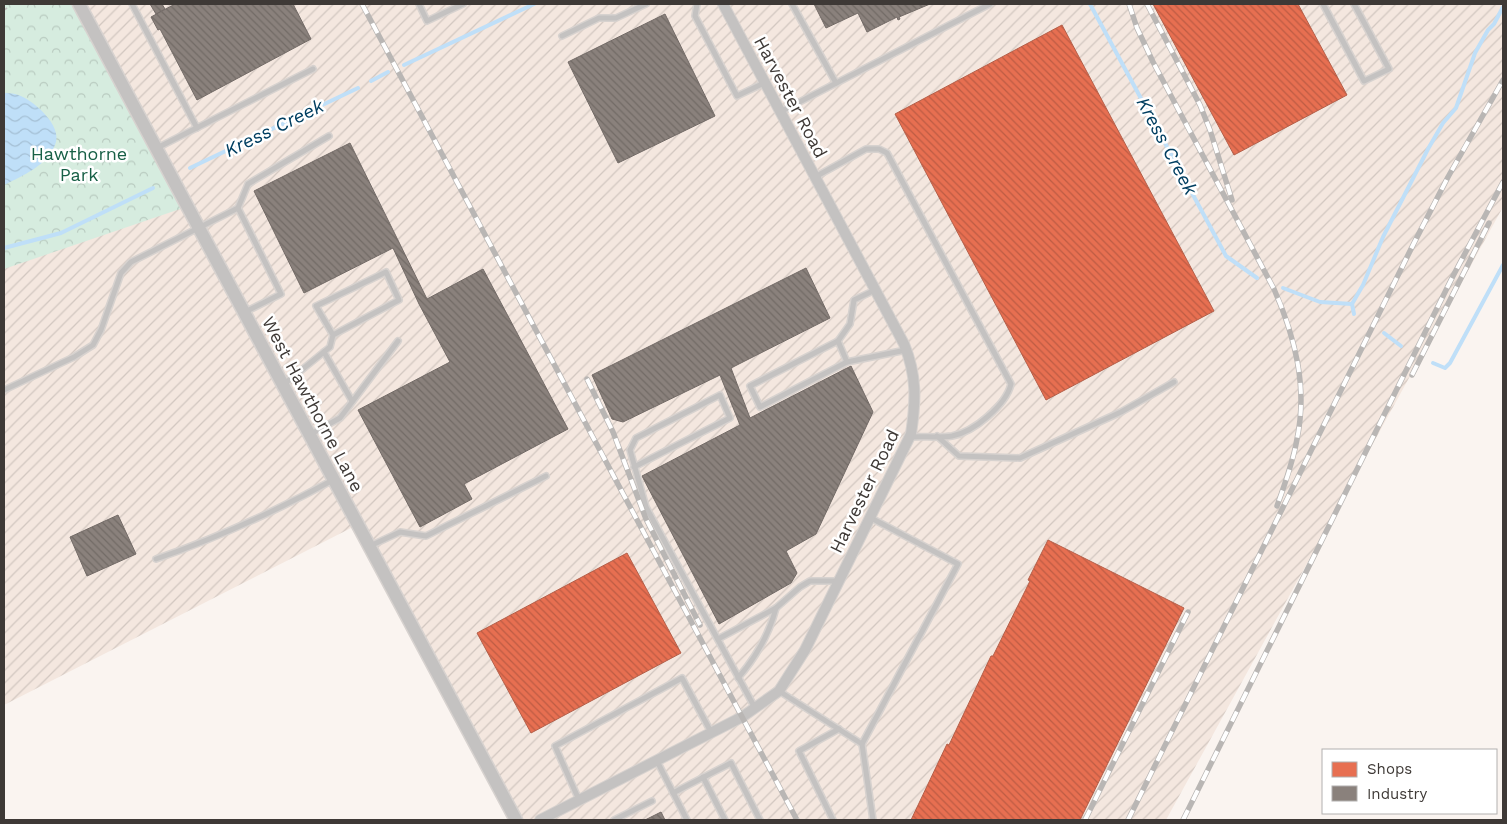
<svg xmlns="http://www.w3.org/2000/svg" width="1507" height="824" font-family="'Work Sans',sans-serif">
	<defs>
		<pattern id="industrial-furrows" width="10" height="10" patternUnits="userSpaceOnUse" patternTransform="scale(1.25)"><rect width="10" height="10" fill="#f4e7df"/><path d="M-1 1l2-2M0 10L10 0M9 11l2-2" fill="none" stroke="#d2c7c0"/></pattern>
		<pattern id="park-crowns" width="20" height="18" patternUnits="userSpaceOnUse" patternTransform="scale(1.25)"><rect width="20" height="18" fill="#d6ecdf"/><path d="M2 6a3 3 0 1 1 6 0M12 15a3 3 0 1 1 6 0" fill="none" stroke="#b9cbc0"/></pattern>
		<pattern id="water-waves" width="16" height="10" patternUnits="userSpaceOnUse" patternTransform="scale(1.25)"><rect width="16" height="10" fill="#bfdff8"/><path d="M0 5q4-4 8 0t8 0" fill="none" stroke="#a5c0d5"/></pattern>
		<pattern id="shops-back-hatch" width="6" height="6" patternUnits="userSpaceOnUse" patternTransform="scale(1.25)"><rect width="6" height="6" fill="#e76f51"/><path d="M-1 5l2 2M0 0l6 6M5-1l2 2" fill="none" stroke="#bd5c44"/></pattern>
		<pattern id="industry-back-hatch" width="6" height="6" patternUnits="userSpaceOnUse" patternTransform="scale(1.25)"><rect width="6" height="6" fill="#8a817c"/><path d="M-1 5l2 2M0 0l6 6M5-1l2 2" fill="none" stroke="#726b66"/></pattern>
	</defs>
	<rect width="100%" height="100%" fill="#faf4f0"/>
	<polygon fill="url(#industrial-furrows)" points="78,4 1503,4 1503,207 1166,820 510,820 353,527 4,705 4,267"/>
	<polygon fill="url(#park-crowns)" points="4,4 79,4 186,207 4,269"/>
	<path fill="url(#water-waves)" d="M 4,93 C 7,93 12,93 15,94 C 32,98 64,126 55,145 C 46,166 24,175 4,185 Z"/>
	<g fill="url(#shops-back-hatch)" stroke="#b45f49">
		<polygon points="1153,4 1298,4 1347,95 1234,155"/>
		<polygon points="1062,25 1214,311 1046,400 895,114"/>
		<polygon points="1048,540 1184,608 1080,820 911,820 947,744 949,745 991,656 993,656 1030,581 1028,580"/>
		<polygon points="627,553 681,653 531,733 477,633"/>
	</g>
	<g fill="url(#industry-back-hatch)" stroke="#736b67">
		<polygon points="150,4 162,4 165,9 156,14"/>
		<polygon points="175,4 293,4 311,39 197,100 160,29 158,30 151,17"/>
		<polygon points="814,4 930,4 899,17 900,19 898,20 897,17 867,32 858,13 826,28"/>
		<polygon points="665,14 715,116 618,163 568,62"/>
		<polygon points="350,143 427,299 483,269 568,429 464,484 472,499 420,527 358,410 450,362 419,304 393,248 304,293 254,191"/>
		<polygon points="806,268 830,318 731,368 750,418 851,366 873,412 816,534 786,551 797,573 791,583 719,624 642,476 740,425 720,375 623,422 612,419 592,375"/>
		<polygon points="118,515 136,554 87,576 70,537"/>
		<polygon points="661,812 665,820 645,820"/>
	</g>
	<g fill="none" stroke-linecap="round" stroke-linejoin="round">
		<g stroke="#bfdff8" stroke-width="4">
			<polyline points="1090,4 1226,256 1257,278"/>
			<polyline points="404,65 534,4"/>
			<polyline points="371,81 388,72"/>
			<polyline points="190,168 358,88"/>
			<polyline points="4,248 61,233 153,188"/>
			<polyline points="1283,288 1320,302 1352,304"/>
			<polyline points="1352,304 1363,285 1383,237 1428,149 1443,123 1456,108 1475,53 1488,30 1494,24 1503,7"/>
			<polyline points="1352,304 1354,314"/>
			<polyline points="1384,333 1401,346"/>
			<polyline points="1433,363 1445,368 1450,363 1503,265"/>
		</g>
		<defs>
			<g id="service">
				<polyline points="132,4 197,128"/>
				<polyline points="419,4 427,21 463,4"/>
				<polyline points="697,4 695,16 737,96 764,83"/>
				<polyline points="792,4 836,83"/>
				<polyline points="1323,4 1364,81 1389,69 1354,4"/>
				<polyline points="562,36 599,18 616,18 646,4"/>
				<polyline points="780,112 990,4"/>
				<polyline points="157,148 313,69"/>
				<path d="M 815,177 L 866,149 L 879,149 L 887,153 L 1011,384 C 1006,405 974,432 952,436 C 939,438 923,436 910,437"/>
				<polyline points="875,290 854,300 850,324 838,341 750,386 760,407 847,362 906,350"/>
				<polyline points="245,312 281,294 238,208 248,184 329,136"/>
				<polyline points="838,341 847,362"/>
				<polyline points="324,352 352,401"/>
				<polyline points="283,385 330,347 333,335 316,306 386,272 399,300 333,335"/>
				<polyline points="4,390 74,357 93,345 101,330 121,273 131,262 238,208"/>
				<polyline points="311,434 340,418 398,341"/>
				<polyline points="937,436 959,456 1020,458 1121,412 1174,382"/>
				<polyline points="634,467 730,418 720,395 636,438 630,450 646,507 755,708"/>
				<polyline points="370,546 400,532 426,536 546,476"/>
				<path d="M 156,559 C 217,538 276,511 333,480"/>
				<polyline points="718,639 776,608 800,587 810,581 838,581"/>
				<path d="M 738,678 C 757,656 769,635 776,608"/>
				<polyline points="779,691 862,744 958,564 871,518"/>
				<polyline points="862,744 873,820"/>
				<polyline points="657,761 687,820"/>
				<polyline points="703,777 725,820"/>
				<polyline points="673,793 731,763 760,820"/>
				<polyline points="579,800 555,746 682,678 711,732"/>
				<polyline points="614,820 652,801"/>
				<polyline points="833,820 799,751 839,729"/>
			</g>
			<path id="minor" d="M 540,820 L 742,717 L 779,691 L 805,650 L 911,434 C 916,400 917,376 904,344 L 723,4"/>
			<polyline id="tertiary" points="79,4 516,820"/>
		</defs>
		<use href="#service" stroke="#d7d2cf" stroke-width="8"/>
		<use href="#minor" stroke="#d7d2cf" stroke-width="12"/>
		<use href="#tertiary" stroke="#d7d2cf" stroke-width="15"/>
		<polyline stroke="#bebbba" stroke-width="2" stroke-dasharray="4 4" stroke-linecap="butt" points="4,10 7,8"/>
		<use href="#service" stroke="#c4c2c1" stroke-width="5"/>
		<use href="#minor" stroke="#c4c2c1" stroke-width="10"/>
		<use href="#tertiary" stroke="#c4c2c1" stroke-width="12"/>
		<defs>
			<g id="rail">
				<polyline points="362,4 797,820"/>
				<path d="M 1129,4 L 1137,28 L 1153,62 L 1274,289 C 1295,337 1308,387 1297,439 C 1293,462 1285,484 1277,506"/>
				<polyline points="1147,4 1200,105 1210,130 1232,200"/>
				<polyline points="1412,375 1489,223"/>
				<polyline points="587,379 613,432 646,519 700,625"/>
				<polyline points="1085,820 1188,612"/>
				<polyline points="1128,820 1414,243 1448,177 1503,80"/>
				<polyline points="1183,820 1453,276 1503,182"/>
			</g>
		</defs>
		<use href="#rail" stroke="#b9b6b4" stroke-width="5.5"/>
		<use href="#rail" stroke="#fff" stroke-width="4" stroke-dasharray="11" stroke-linecap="butt"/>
	</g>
	<g text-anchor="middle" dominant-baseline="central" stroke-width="5" stroke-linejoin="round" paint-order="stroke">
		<g font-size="18" fill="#3e3936" stroke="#fff">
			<text transform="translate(791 97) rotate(62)">Harvester Road</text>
			<text transform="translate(313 404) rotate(62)">West Hawthorne Lane</text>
			<text transform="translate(864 491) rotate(-64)">Harvester Road</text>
		</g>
		<g font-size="18" fill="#186047" stroke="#fff">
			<text x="79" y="153">Hawthorne<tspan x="79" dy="21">Park</tspan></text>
		</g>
		<g font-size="19" font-style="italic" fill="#003e60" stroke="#fff">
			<text transform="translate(274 128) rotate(-26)">Kress Creek</text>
			<text transform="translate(1167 146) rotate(62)">Kress Creek</text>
		</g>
	</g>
	<rect width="1507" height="824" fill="none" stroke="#3e3936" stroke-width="10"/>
	<rect x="1322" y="749" width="175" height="65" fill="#ffffff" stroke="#b2b0af"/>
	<rect x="1332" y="762" width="25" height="15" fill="#e76f51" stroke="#b2b0af"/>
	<text x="1367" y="774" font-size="15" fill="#3e3936">Shops</text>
	<rect x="1332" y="786" width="25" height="15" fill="#8a817c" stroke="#b2b0af"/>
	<text x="1367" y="799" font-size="15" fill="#3e3936">Industry</text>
</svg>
